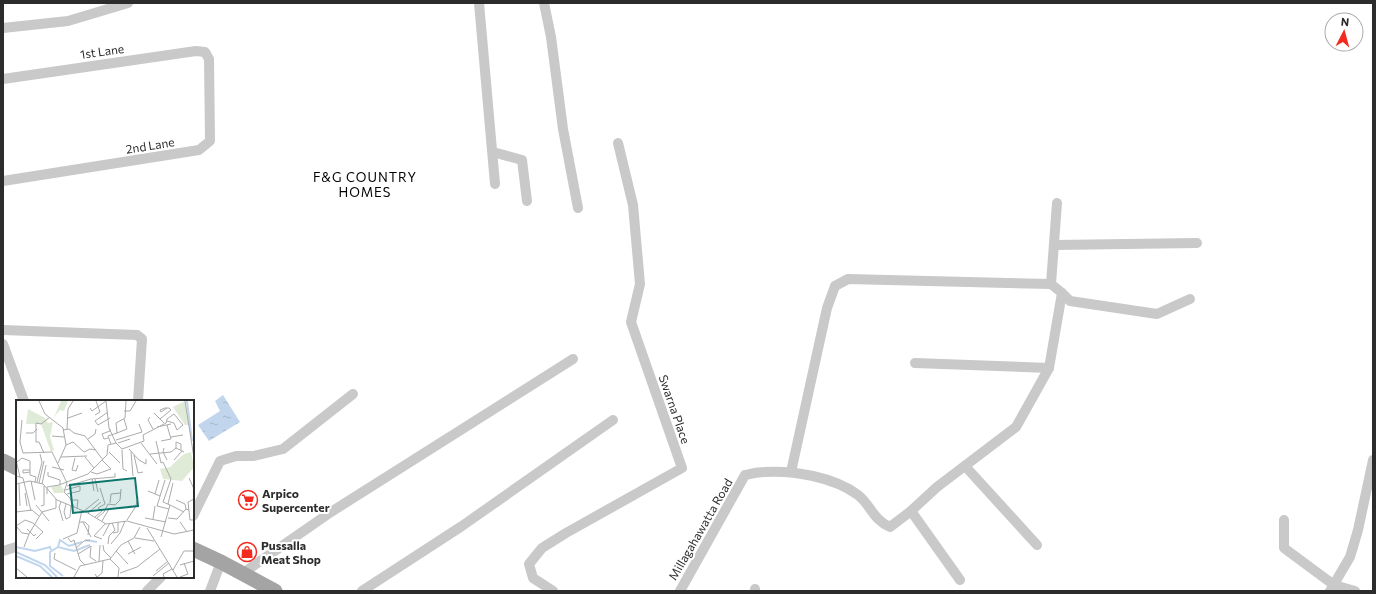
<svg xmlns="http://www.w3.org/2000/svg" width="1376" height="594" font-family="Commissioner,sans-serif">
	<defs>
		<pattern id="water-ripples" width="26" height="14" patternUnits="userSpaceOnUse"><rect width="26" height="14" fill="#c1d6ed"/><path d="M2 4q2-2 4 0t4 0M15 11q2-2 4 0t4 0" fill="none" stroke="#a6b8cb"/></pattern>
	</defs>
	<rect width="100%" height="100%" fill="#fff"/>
	<polygon fill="url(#water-ripples)" points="223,395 240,422 209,441 198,425 220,411 215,401"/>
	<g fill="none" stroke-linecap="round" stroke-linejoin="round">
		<g stroke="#c9c9c9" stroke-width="10">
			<polyline points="479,3 495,184"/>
			<polyline points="544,3 551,37 563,129 578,208"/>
			<polyline points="3,28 68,21 128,3"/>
			<polyline points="3,79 196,51 205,52 209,59 210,141 199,150 3,181"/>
			<polyline points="493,152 522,160 527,201"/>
			<polyline points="1054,245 1197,243"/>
			<polyline points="1062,293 1070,301 1157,314 1190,299"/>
			<polyline points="3,330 137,335 142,339 138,401"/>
			<polyline points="3,344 24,401"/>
			<polyline points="915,363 1049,368"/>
			<polyline points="965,466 1037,545"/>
			<polyline points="791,472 827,308 835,286 848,279 1051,284"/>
			<polyline points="911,511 960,580"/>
			<polyline points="193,516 220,461 236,456 254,456 283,449 353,394"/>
			<polyline points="1284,520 1284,548 1334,585 1355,591"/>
			<polyline points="3,551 16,547"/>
			<polyline points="243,573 331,512 573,359"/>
			<polyline points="147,591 161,577"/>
			<polyline points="210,591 221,562"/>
			<polyline points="362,591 462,526 613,420"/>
			<polyline points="553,591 533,578 529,564 542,548 566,533 682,468 631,322 640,284 633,205 618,143"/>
			<path d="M 680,591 L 745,475 C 751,474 757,472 764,472 C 793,470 834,477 858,495 C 871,505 873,520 890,527 L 911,511 L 937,487 L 1016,427 L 1049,368 L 1062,293 L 1051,284 L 1057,203"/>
			<polyline points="755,591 755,589"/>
			<polyline points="1330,591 1350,557 1358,530 1373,460"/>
		</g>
		<g stroke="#a4a4a4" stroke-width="15">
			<polyline points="3,461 17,468"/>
			<polyline points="193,549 221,562 275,591"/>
		</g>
	</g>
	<defs>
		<symbol id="supermarket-ring" viewBox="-11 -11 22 22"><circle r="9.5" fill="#fff" stroke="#f22b1e" stroke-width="1.5"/><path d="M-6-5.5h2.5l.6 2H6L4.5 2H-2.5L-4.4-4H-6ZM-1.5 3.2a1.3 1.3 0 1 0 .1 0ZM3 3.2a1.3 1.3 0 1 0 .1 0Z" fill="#f22b1e"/></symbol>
		<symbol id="shop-ring" viewBox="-11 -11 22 22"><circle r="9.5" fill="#fff" stroke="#f22b1e" stroke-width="1.5"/><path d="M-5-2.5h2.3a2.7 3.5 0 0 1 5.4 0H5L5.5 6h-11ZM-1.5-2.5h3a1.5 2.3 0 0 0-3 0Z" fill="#f22b1e"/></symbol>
	</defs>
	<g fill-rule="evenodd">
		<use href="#supermarket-ring" x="237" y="489" width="22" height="22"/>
		<use href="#shop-ring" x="236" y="541" width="22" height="22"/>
	</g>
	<g text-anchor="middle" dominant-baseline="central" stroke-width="4" stroke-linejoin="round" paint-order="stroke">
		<g font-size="12" fill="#2c2c2c" stroke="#fff">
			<text transform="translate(102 51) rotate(-8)">1st Lane</text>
			<text transform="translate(150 145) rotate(-9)">2nd Lane</text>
			<text transform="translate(675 409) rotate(71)">Swarna Place</text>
			<text transform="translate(700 529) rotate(-60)">Millagahawatta Road</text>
		</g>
		<g font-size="12" font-weight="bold" fill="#2c2c2c" stroke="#fff" text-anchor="start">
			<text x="262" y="493">Arpico<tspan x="262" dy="14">Supercenter</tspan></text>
			<text x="261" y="545">Pussalla<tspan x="261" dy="14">Meat Shop</tspan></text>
		</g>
		<g font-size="13" letter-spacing="1" fill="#000" stroke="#fff">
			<text x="365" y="177">F&amp;G COUNTRY<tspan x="365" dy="15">HOMES</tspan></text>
		</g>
	</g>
	<g transform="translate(16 400)">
		<rect width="178" height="178" fill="#fff"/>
		<path d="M 45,1 L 52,1 L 48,11 L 44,10 L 38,17 ZM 169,1 L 173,25 L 169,25 L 157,7 ZM 12,9 L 29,18 L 32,23 L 37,22 L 34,37 L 38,50 L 35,52 L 25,24 L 10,24 Z" fill="#dfebd7"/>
		<path d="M 175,52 L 178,67 L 166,81 L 147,79 L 144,69 L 154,67 L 168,54 Z" fill="#dfebd7"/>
		<path d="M 44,85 L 48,89 L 47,93 L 38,93 L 35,87 Z" fill="#dfebd7"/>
		<path fill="none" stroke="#c1d6ed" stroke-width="2" d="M 171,1 L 176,41M 69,140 L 81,142M 0,147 L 19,151 L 34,147 L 35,150M 42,147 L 44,140 L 53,146 L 66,142M 0,152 L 29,165 L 41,177M 0,156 L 24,166 L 36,177M 47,176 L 34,166 L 34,152 L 42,147 L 58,151 L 74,145"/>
		<path fill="none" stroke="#ababab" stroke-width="1" d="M 23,1 L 29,14 L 47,28 L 50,45 L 42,63M 169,1 L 178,58M 74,8 L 76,11 L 90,1 L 93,28 L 100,43M 151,8 L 145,12 L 144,10 L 149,8 L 153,8 L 155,10M 108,11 L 114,11 L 120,1M 92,12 L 79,21 L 82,25 L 94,18M 138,13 L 148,23M 79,15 L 84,12 L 80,1M 134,17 L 132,20 L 137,29M 52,18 L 66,13M 144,19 L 155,10M 6,20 L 4,42 L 7,53 L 36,52 L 51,83 L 48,92 L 54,98 L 58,107M 141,27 L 155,24M 51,29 L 52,9 L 57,1M 47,30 L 53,29 L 58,33 L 69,36 L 87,60M 10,33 L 17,33 L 21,29M 101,33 L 111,29 L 108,19M 36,36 L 48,37M 155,37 L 167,35M 92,38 L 88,39 L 86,34 L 94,31 L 94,29M 72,39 L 79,34 L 80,29M 100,40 L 126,32 L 123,24M 140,41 L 145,63 L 147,62 L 155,79 L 147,102 L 154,105 L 145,137M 145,41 L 155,39 L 151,25M 102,43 L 114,39M 125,43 L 141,64M 95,44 L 92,36 L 101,33 L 100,23 L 109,18 L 110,1M 50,45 L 57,42 L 68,52 L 74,49 L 80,50M 148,48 L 147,52 L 151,60M 160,48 L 160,42 L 165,44 L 165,50M 106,49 L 128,41 L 127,35 L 150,23 L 151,19 L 158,14 L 167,25 L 161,30 L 158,23 L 151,21M 113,49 L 123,60 L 130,64 L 130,59M 106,50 L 107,69 L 111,71M 93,52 L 104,63M 115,52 L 117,76M 28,53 L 23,42 L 20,42 L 20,23 L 25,24 L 33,18M 134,54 L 155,52 L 160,48 L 168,52M 118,55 L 122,73 L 127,72M 45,57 L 71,56M 69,57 L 78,68M 59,58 L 56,70 L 60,71 L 62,65M 0,60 L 4,77M 158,60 L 166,51M 1,62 L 6,58 L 14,61 L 14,75 L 20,77 L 19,82M 36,67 L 48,70M 14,72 L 7,73 L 7,70 L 14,70M 32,72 L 32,76 L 44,80 L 44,85M 75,72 L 81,74 L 95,69 L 86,60M 0,76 L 7,78 L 15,111M 173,78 L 178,89M 76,79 L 78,91M 79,79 L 82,92M 149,80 L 141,106 L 153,109M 15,81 L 19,100M 21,82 L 26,62 L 24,54M 23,83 L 28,61M 0,84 L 14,81 L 27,84 L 41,100 L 70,112 L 90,124 L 111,121 L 158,134 L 178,130M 3,84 L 4,106M 26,84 L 30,65M 51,86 L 75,79 L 99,77 L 99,73M 49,90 L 64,86 L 64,91 L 51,94M 132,91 L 144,96M 9,93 L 11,106M 31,94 L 31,87 L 43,85 L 72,74 L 91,55 L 92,45 L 100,43 L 106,49M 139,94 L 143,80M 178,99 L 172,102 L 174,120 L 178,120M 56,100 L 62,100 L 61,108M 160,100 L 169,104 L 170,109M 45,102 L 43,107 L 47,121M 94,103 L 95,94 L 105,93M 152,104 L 157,83M 20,105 L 33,121M 154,105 L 168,112M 25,106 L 28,105 L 28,86M 68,111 L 83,99M 0,112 L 16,110 L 23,116M 72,113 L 85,102M 79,117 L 86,111 L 82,108 L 89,104 L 84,88M 81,118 L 88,112 L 92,104 L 99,105 L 104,100 L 105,89M 129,118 L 150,122M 152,118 L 161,119 L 170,109 L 173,110M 50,119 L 54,117 L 55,106M 50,119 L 48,112 L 50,104M 137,119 L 139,106M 111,120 L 120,106 L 122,97M 86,121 L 93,109M 63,122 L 69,122 L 73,126 L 72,135M 67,122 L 75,137M 164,122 L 171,132M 0,126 L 6,133 L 13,134 L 26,112 L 40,108 L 40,99M 0,126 L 9,120 L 17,123 L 27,132 L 20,139M 131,128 L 161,177M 11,129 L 18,136 L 20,134M 97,133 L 102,132 L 102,122M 87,136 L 94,123M 52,138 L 55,142 L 58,140 L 64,160 L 69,165M 119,138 L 138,141M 47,139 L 61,133 L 66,110M 86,139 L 78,136 L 89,124M 112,141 L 119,154M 92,144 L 93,136 L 99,130 L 96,123M 95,144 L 104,133 L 109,121M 87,145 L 88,151 L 95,158M 8,147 L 13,134M 60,148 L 68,141 L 74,140M 100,151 L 112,164M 39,153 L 38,159 L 60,170M 62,154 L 75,146 L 74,157 L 80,161M 112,154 L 125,147M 94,159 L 103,168 L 102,177M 83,161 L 84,145M 164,165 L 178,161M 121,167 L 144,149M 0,168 L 11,177M 157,170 L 168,151 L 178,151M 140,171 L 152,161M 104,173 L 121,167M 79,174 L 81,177 L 86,173 L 87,161M 137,176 L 153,163M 58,177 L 64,166 L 94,159 L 105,145 L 118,138 L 124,127M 148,177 L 147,174 L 156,169M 164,177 L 172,174 L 168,163"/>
		<path fill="#0f766e" fill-opacity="0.15" stroke="#0f766e" stroke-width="2" d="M 119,78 L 122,106 L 57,113 L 54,85 Z"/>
		<rect width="178" height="178" fill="none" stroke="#2c2c2c" stroke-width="2"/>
	</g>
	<rect width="1376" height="594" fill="none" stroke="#2c2c2c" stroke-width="8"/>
	<g transform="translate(1344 32) rotate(6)"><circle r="19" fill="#ffffff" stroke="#ababab"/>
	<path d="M0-3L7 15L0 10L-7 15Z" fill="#f22b1e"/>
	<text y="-6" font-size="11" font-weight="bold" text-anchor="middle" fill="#2c2c2c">N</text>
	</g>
</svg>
